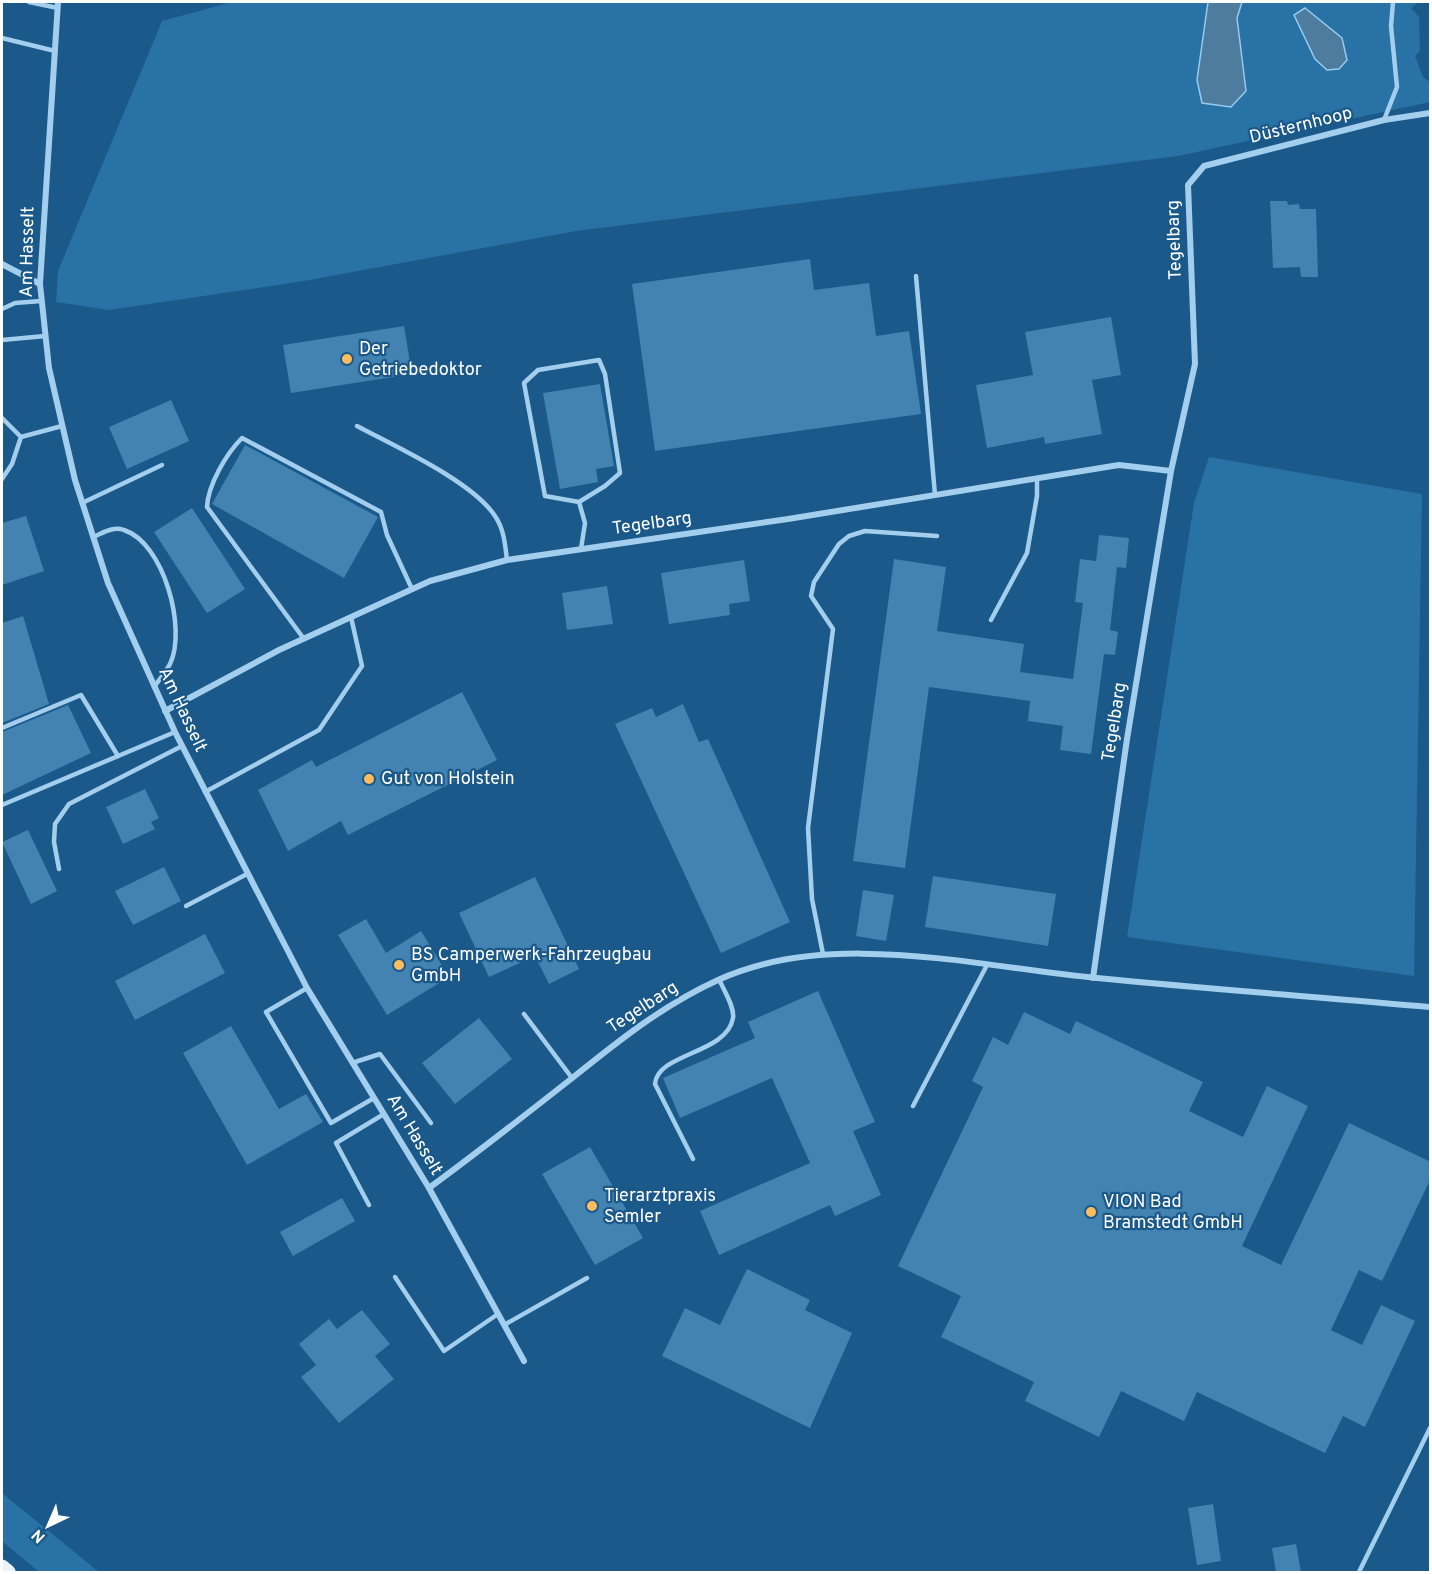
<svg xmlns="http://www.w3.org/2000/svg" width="1432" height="1574" font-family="Overpass,sans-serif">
	<rect width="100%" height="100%" fill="#1a5989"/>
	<g fill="#2972a5">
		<polygon points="232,2 1208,2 1197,80 1246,91 1237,18 1242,2 1419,2 1411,8 1419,17 1420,51 1415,56 1423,77 1430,82 1430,102 1178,156 576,231 298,282 109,310 56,302 58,271 162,21"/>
		<polygon points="1209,457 1422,494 1414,976 1127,937 1194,503"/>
		<polygon points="2,1493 99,1572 39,1572 2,1541"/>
	</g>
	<g fill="#4e7c9e" stroke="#95cbef" stroke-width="1.5">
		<polygon points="1208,2 1242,2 1237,18 1246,91 1231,107 1202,103 1197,80"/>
		<polygon points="1305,8 1342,38 1347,60 1339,69 1327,70 1315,59 1294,15"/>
	</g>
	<g fill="#4283b2">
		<polygon points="1270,201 1287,201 1288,205 1299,204 1300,209 1316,209 1318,277 1301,277 1300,267 1273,268"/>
		<polygon points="810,259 814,290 869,283 876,336 909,331 921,414 655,451 632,284"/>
		<polygon points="1111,317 1121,375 1092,380 1102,434 1045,444 1044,437 987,448 976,385 1033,375 1025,332"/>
		<polygon points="404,326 412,374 291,393 283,345"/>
		<polygon points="600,384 614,466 596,469 598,482 560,489 543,393"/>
		<polygon points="171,400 189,441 127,469 109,427"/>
		<polygon points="245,445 378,517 344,578 212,504"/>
		<polygon points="192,508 245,589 207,613 154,532"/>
		<polygon points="26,516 44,571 2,585 2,523"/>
		<polygon points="1099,535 1129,538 1126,568 1117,567 1110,630 1118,632 1115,655 1104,654 1091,754 1060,750 1063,726 1028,721 1030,701 929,687 905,868 853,861 894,559 946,567 937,631 1024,644 1020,672 1073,679 1083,603 1075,602 1080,559 1096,561"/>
		<polygon points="744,560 750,601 729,604 730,615 669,624 661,573"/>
		<polygon points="607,586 613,624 567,630 562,593"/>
		<polygon points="23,616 49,704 2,723 2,623"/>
		<polygon points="462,692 497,760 348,835 341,821 288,851 258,790 312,760 316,767"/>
		<polygon points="683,704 699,742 708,739 790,922 721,953 615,724 652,708 656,717"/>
		<polygon points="68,705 91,753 2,795 2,732"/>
		<polygon points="145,789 159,818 151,822 155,829 123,844 106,807"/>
		<polygon points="28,830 57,891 31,904 2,842"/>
		<polygon points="164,867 181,901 133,925 115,891"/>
		<polygon points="933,876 1056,894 1048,946 925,927"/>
		<polygon points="535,877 579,969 549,984 535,956 489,977 459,913"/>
		<polygon points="863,890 894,895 886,941 856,936"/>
		<polygon points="366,919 386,953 421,931 449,977 387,1015 338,935"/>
		<polygon points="205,934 225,973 135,1020 115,981"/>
		<polygon points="818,991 875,1122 853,1131 881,1195 835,1216 830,1205 719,1255 700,1211 810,1163 772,1078 680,1118 663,1078 755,1038 748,1022"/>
		<polygon points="1024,1012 1070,1034 1076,1021 1203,1082 1189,1111 1243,1137 1267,1086 1308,1106 1242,1246 1281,1265 1349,1123 1431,1162 1431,1178 1382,1281 1359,1270 1331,1330 1362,1345 1381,1305 1415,1321 1365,1427 1343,1416 1325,1453 1197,1392 1184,1421 1121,1391 1099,1437 1025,1401 1034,1382 941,1337 961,1296 898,1266 983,1087 972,1081 993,1037 1008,1045"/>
		<polygon points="479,1018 512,1059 455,1104 422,1063"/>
		<polygon points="231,1026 279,1109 306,1094 323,1122 247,1165 183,1053"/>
		<polygon points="590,1147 643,1238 595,1265 542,1174"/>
		<polygon points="342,1198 355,1221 293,1256 280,1232"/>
		<polygon points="747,1269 810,1300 805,1310 852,1333 810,1428 662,1356 685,1308 720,1325"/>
		<polygon points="362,1310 390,1344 375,1356 394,1379 339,1423 301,1377 316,1365 299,1344 329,1319 337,1329"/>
		<polygon points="1213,1504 1221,1561 1197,1565 1188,1508"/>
		<polygon points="1296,1544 1301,1572 1276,1572 1272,1548"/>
	</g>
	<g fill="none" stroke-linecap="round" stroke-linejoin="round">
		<g stroke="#a3ceed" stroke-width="4.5">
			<polyline points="29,2 58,8"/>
			<polyline points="2,38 55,51"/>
			<polyline points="1384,120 1397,87 1391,26 1393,2"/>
			<polyline points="916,276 935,495"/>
			<polyline points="2,309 15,303 41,301"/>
			<polyline points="2,340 45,336"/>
			<polyline points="2,418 21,437"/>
			<path d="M 357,426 C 394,446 472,481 495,516 C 504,529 505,544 507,560"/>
			<polyline points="2,479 12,464 21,437 62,426"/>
			<polyline points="579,502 605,486 620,473 605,374 599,360 538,370 524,383 545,496 579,502 585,523 581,549"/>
			<polyline points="82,503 162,465"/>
			<path d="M 93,537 C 103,533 113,526 124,530 C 164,543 187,629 170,664 C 166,672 159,680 154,687"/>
			<polyline points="991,620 1027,553 1037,496 1037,479"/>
			<path d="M 304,639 L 207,507 C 208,485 226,454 242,438 L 381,512 L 387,535 L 412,589"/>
			<polyline points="2,728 81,695 118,756"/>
			<polyline points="205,792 319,730 362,666 351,617"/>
			<polyline points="2,805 175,732"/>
			<polyline points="59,869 54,842 55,824 69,804 182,746"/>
			<polyline points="186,906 247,874"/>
			<polyline points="823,954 812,899 808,828 833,629 811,596 814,582 839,544 849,536 865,531 937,536"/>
			<polyline points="307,988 266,1012 331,1123 374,1098"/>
			<polyline points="524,1014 572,1078"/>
			<polyline points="352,1063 380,1054 431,1123"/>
			<polyline points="913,1106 987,965"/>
			<path d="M 693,1159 L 655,1084 C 657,1053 727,1054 733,1018 C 735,1007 723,989 719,979"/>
			<polyline points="369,1205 336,1143 384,1114"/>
			<polyline points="395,1277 444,1351 498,1314"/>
			<polyline points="504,1325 587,1278"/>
			<polyline points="1359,1572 1430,1428"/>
		</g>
		<g stroke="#a3ceed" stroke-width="6">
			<polyline points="58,2 40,284 49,368 75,480 108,583 175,732 307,988 429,1188 524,1361"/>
			<polyline points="2,264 40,284"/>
			<polyline points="165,711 279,650 430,581 507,560 788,519 1119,465 1171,471"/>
			<polyline points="1093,978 1127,739 1171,471 1195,364 1188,185 1204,166 1384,120 1430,113"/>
			<path d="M 429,1188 C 477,1153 524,1116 571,1079 C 617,1042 663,1005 718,980 C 831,928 978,967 1097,978 C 1208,989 1319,997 1430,1007"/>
		</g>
		<polyline stroke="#e9f4ff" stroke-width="15" points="2,1567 8,1572"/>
	</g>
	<g fill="#ffbc5f" stroke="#1a5989" stroke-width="2">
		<circle cx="347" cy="359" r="6"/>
		<circle cx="369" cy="779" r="6"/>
		<circle cx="399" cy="965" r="6"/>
		<circle cx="592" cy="1206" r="6"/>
		<circle cx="1091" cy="1212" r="6"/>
	</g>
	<g text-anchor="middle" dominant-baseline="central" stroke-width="4.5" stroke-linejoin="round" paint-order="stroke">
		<g font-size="18" fill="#fff" stroke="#1a5989">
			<text transform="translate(1301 126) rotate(-14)">Düsternhoop</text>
			<text transform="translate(1175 240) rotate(-92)">Tegelbarg</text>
			<text transform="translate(28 252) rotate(-89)">Am Hasselt</text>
			<text transform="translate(652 524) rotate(-8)">Tegelbarg</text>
			<text transform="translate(182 710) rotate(65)">Am Hasselt</text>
			<text transform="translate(1115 722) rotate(-81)">Tegelbarg</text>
			<text transform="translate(643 1008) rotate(-33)">Tegelbarg</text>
			<text transform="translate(414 1135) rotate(59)">Am Hasselt</text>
		</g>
		<g font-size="18" fill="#fff" stroke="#1a5989" text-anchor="start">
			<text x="359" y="349">Der<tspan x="359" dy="21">Getriebedoktor</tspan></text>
			<text x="381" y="779">Gut von Holstein</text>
			<text x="411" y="955">BS Camperwerk-Fahrzeugbau<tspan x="411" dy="21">GmbH</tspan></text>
			<text x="604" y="1196">Tierarztpraxis<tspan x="604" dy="21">Semler</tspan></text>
			<text x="1103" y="1202">VION Bad<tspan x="1103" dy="21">Bramstedt GmbH</tspan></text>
		</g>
	</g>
	<rect width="1432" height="1574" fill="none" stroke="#ffffff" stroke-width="6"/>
	<g transform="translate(48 1526) rotate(224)" stroke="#1a5989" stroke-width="4.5" paint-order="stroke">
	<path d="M0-4.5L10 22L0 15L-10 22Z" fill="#ffffff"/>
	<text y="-9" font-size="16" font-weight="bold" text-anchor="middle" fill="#ffffff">N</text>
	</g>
</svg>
